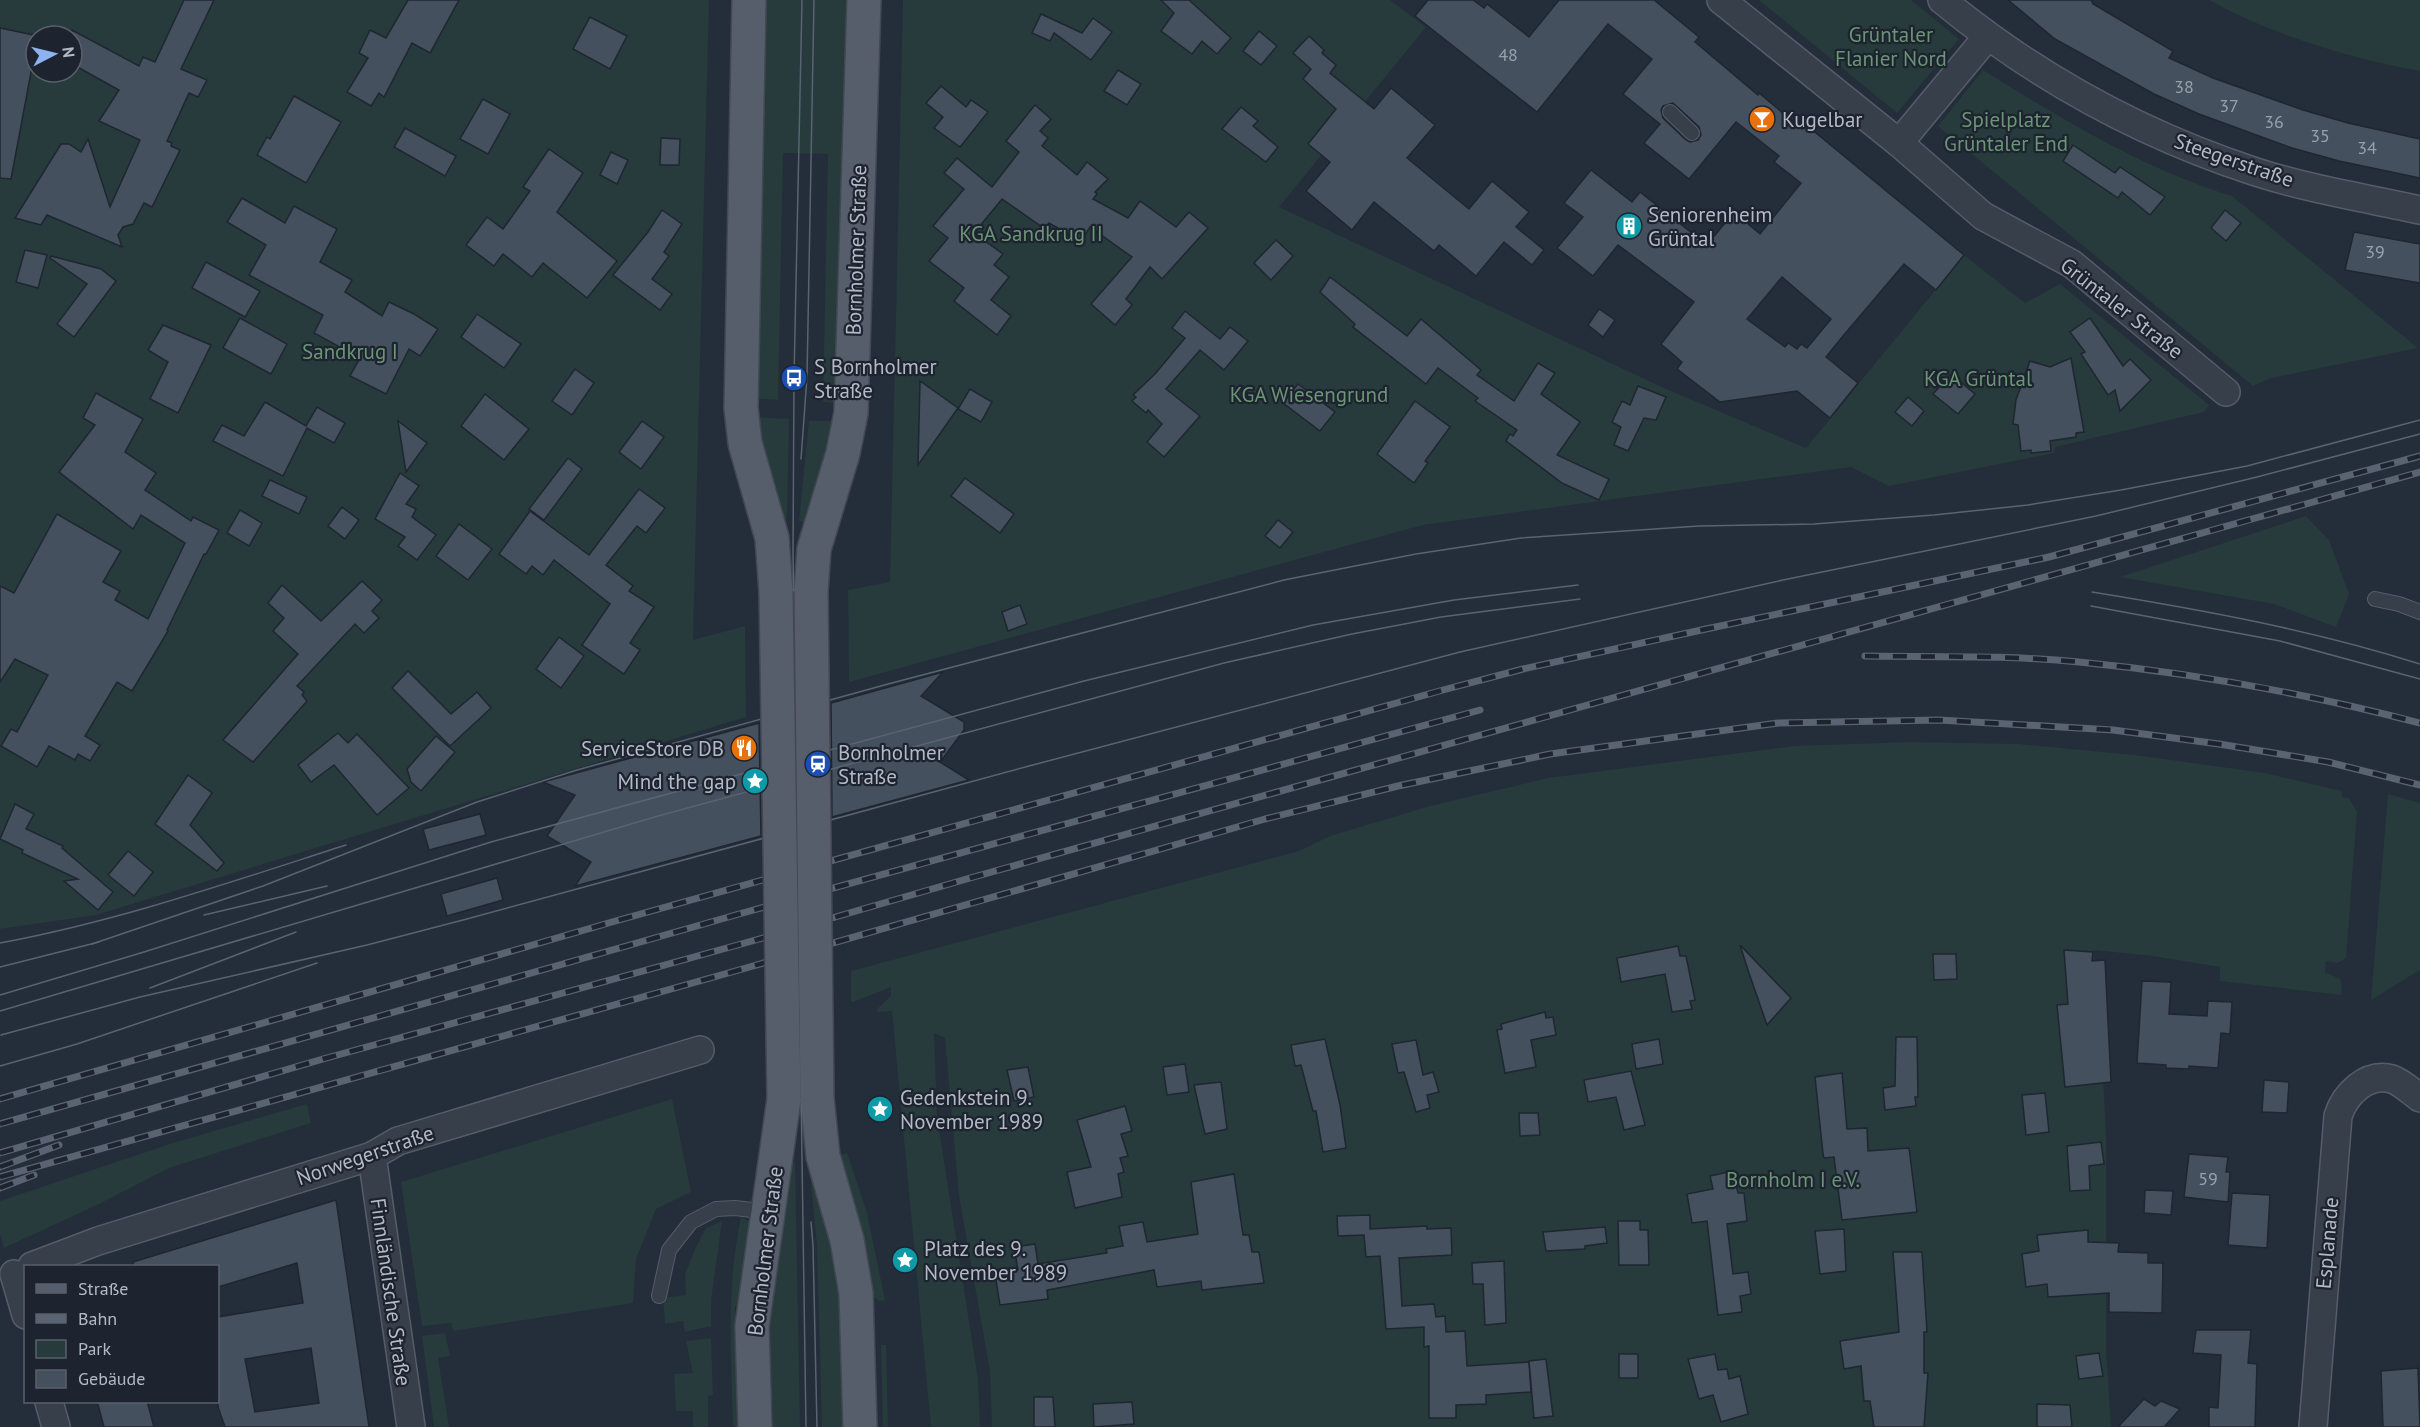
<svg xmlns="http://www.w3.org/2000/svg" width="2420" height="1427" font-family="'PT Sans',sans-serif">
	<rect width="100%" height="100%" fill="#242d3a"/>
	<g fill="#273a3c" fill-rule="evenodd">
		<path d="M 0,0 L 709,0 L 693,640 L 745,626 L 746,717 L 96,915 L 0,929 ZM 36,36 L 72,36 L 72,72 L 36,72 Z"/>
		<polygon points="762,0 851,0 841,403 823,402 828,154 783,153 778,400 753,398"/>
		<polygon points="903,0 1390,0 1426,27 1279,207 1664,388 1806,448 1964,255 2025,303 2060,284 2209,405 2204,412 2055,447 2054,453 1889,486 1851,467 1423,525 849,682 848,590 890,582"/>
		<polygon points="1759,0 1911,0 1959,39 1897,113"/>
		<path d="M 2209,0 L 2420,0 L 2420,71 C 2349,58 2272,35 2209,0 Z"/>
		<path d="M 1983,70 C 2062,119 2143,169 2232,196 L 2418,348 L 2271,378 L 2253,386 L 1938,126 Z"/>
		<polygon points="753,417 789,419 787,518 779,521"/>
		<polygon points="809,421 839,421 808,523 799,521"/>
		<polygon points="2306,516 2329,540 2349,594 2336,627 2274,604 2120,577"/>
		<polygon points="1909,742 2019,744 2135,755 2265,773 2342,791 2342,797 2349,798 2357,812 2346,958 2338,963 2326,961 2325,972 2340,979 2342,985 2341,995 2220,981 2220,967 2153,956 2093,950 2102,1052 2106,1137 2106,1348 2111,1427 992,1427 990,1371 959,1196 945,1038 934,1033 937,1116 978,1379 980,1427 931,1427 892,1011 878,1012 877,1009 891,996 891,987 853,1002 851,1001 851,971 1299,851 1330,836 1430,806 1548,778 1794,746"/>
		<polygon points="2388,794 2420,803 2420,970 2371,1000"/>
		<polygon points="672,1099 691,1192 656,1209 636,1259 633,1303 453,1331 451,1323 422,1326 401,1182"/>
		<polygon points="307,1104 311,1123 169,1168 99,1204 4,1248 0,1235 0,1201 176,1142"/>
		<polygon points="847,1153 867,1213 885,1300 879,1301 867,1292 840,1169 840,1155"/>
		<polygon points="795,1162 800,1427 773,1427 769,1324 774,1268 792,1163"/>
		<polygon points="809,1162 838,1268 843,1308 847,1427 822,1427 817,1246"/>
		<path d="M 741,1217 L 754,1224 L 746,1296 L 735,1307 L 738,1427 L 733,1427 C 731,1355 726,1288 741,1217 Z"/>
		<polygon points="722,1221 711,1301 711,1326 685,1332 683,1321 665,1324 663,1298 686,1295 685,1274 697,1245 706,1228"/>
		<polygon points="445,1333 450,1356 438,1358 449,1427 434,1427 422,1336"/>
		<polygon points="711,1338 713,1395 708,1396 708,1427 693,1427 693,1411 676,1411 674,1374 693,1373 686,1341"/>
		<polygon points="881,1345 886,1345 888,1427 883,1427"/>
	</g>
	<g fill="#45505e" stroke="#1f2631" stroke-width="1.5" fill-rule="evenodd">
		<polygon points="184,0 214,0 181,69 207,80 198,97 189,93 167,141 172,143 171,146 180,150 152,207 144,203 133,224 123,227 118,235 122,247 47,215 41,225 15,218 61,144 69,144 81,152 88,139 110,207 140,140 99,121 119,90 72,64 72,30 139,66 143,57 155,62"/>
		<polygon points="408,0 459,0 430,53 412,43 384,97 379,93 371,106 347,92 368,58 359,53 370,30 386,38"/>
		<polygon points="1161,0 1189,0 1231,38 1217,54 1202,41 1192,54 1161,31 1174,13"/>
		<path d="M 1428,0 L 1473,0 L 1484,8 L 1487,4 L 1529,37 L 1559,0 L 1654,0 L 1699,37 L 1695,42 L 1758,95 L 1759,93 L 1802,129 L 1805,124 L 1964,255 L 1936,290 L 1904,264 L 1843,336 L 1826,357 L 1858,383 L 1830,418 L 1797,391 L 1720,402 L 1677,369 L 1682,362 L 1661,344 L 1694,302 L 1618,245 L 1593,276 L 1557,248 L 1583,217 L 1564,203 L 1591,170 L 1632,202 L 1640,192 L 1707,245 L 1734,212 L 1760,234 L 1801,183 L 1774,162 L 1779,156 L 1736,122 L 1689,179 L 1644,143 L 1660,124 L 1623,94 L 1652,59 L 1608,24 L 1537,112 L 1415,16 ZM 1673,103 L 1699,127 L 1701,135 L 1698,140 L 1690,142 L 1686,140 L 1663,118 L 1661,110 L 1663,106 ZM 1782,277 L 1831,319 L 1807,348 L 1801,344 L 1797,349 L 1788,343 L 1785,347 L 1747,319 Z"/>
		<polygon points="2008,0 2091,0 2093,4 2173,51 2169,58 2213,78 2303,110 2348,123 2420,139 2420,178 2339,161 2292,148 2199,114 2154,94 2055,39"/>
		<polygon points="1041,14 1082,33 1093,18 1112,32 1091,60 1054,33 1050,41 1032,33"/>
		<polygon points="590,17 627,36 610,69 573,49"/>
		<polygon points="0,28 38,36 36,36 36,69 32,67 11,179 0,178"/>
		<polygon points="1259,31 1277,46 1261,65 1243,51"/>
		<polygon points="1309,36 1324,50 1322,53 1336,65 1330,73 1374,109 1391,88 1435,125 1407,158 1469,209 1492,181 1529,212 1516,227 1544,250 1532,265 1504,242 1476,276 1439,245 1434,251 1374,202 1352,230 1306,191 1330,162 1308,144 1336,109 1303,79 1311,69 1293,53"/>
		<polygon points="1118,70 1141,84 1127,105 1104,91"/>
		<polygon points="941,86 966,107 971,100 988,112 960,147 934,128 943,117 926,103"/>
		<polygon points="294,96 341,122 306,183 257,155 267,137 270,139"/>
		<polygon points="483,99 510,114 488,154 460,139"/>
		<polygon points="1035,105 1051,119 1040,131 1048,138 1042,146 1077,175 1087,162 1108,179 1095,192 1097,194 1093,199 1128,218 1140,201 1176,227 1189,212 1208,228 1162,279 1150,267 1126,299 1132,305 1115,325 1091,304 1132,257 1090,227 1081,241 1049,223 1045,229 1002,199 974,233 1003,254 994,265 1009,277 991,300 1011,316 997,335 954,301 964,288 929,261 948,238 933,226 964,189 944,173 957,158 992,187 1019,152 1006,141"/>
		<polygon points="1241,107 1258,121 1253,126 1278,147 1266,162 1222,129"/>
		<polygon points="405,128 456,156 445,176 394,147"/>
		<polygon points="661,138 680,139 679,165 660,165"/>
		<polygon points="2073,145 2115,173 2120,167 2165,197 2150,215 2122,192 2118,198 2063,161"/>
		<polygon points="549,149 583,173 557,212 617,261 587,298 543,263 532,277 503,254 494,266 466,245 487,217 503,229 530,191 523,187"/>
		<polygon points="611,152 628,160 617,184 600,175"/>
		<polygon points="242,198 285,223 294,206 337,229 320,262 352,280 345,292 382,316 389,302 414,314 438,329 420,356 409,349 386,394 350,376 360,358 314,333 323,315 249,275 266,245 227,222"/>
		<polygon points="662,210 682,224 664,252 669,256 652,279 672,294 660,310 613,275 648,232"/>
		<polygon points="2225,210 2241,223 2226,241 2211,228"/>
		<polygon points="2354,232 2420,244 2420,283 2345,270"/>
		<polygon points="1276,240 1293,256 1271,280 1254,263"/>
		<polygon points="25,250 47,255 38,288 16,282"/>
		<polygon points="51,256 101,269 116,281 74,337 57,324 87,284 50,258"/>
		<polygon points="206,262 260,291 245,317 192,288"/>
		<polygon points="1330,277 1407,336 1421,319 1481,370 1477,375 1514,401 1538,363 1555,373 1541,394 1580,422 1557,455 1609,479 1599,500 1562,483 1506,441 1510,434 1513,436 1517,430 1475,401 1478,398 1438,368 1426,384 1353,327 1355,324 1320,292"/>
		<polygon points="1599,309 1615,320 1603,337 1588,325"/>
		<polygon points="1185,311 1220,339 1230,327 1248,341 1224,370 1200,350 1166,389 1200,416 1164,457 1147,442 1162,424 1148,410 1146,413 1132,401 1136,397 1133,395 1155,374 1185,338 1172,328"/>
		<polygon points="477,314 521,344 504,368 461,337"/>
		<polygon points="240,318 287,344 271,374 223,348"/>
		<polygon points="2090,318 2123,366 2130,359 2151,380 2120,411 2115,390 2108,395 2081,354 2085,352 2070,332"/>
		<polygon points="163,325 211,345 178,413 150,399 168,362 148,350"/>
		<polygon points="2071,358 2084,432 2076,433 2076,437 2050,441 2051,451 2031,453 2031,450 2021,451 2018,425 2013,424 2016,400 2030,361 2050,367"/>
		<polygon points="575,369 594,383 572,415 552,401"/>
		<polygon points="1951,374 1975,394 1958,414 1933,394"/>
		<polygon points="920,381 958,408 918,465"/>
		<polygon points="1298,384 1335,412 1320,431 1283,403"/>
		<polygon points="1638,386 1666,397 1656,420 1644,418 1628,451 1614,445 1621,427 1612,422 1622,401 1630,405"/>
		<polygon points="970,389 992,402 981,422 958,409"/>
		<polygon points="96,393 143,419 125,452 156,473 145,490 191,521 193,517 219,530 206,554 204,554 167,630 168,631 132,691 117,682 85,736 100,745 90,761 78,754 75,760 49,746 37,767 1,746 11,729 17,732 48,675 15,659 0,682 0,586 14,593 57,514 121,551 103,582 120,591 115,600 148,619 185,543 141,515 133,529 59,472 95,425 83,418"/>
		<polygon points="485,394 529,429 504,460 461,426"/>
		<polygon points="1908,397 1924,411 1912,426 1895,412"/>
		<polygon points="1415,401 1450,427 1425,461 1428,463 1414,483 1377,454"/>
		<polygon points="265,402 306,426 317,407 345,423 334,443 307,428 283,476 213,441 222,425 244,436"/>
		<polygon points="398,421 427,443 406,472"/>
		<polygon points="642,421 664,437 641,469 619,452"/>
		<polygon points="568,458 582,469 544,520 529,509"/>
		<polygon points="400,473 419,486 406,504 416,509 412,517 436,535 417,560 398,546 405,537 375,519"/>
		<polygon points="965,478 1014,514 1000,533 951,496"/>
		<polygon points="270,480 307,497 299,514 262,496"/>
		<polygon points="639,489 665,508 646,533 637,526 606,565 633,586 629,591 654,607 630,643 640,650 624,674 582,645 610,604 554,560 543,575 532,566 526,574 499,554 530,511 589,555"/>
		<polygon points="342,507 359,520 345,539 328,526"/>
		<polygon points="240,510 262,523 249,546 227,533"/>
		<polygon points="1278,520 1293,532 1280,548 1265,536"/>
		<polygon points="459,524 492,549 468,580 436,556"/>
		<polygon points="362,581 382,600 372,611 379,618 364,633 355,624 297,686 304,692 302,695 307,701 253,762 223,740 298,654 273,631 284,618 268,603 282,585 321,621"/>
		<polygon points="1020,605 1027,624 1008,631 1002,612"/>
		<polygon points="559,637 584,656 561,688 536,669"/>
		<polygon points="408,671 451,714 477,692 491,708 450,746 392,688"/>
		<polygon points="943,672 921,696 964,722 964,730 940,762 969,780 832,817 831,703"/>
		<polygon points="759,723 761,836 575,886 591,862 547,836 575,795 543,782"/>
		<polygon points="338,733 348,743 357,734 409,788 377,815 334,765 311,782 298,765"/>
		<polygon points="436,736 455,752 421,791 411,782 407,769"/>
		<polygon points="188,775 212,793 190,825 224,863 217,871 155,824"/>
		<polygon points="15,804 34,814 26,829 63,846 62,848 113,892 98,910 64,881 78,879 22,853 23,850 0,839"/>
		<polygon points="480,814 486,835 429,850 423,829"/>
		<polygon points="128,851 153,872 134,896 108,875"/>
		<polygon points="497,878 503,900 447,916 441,894"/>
		<polygon points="1740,945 1791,998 1767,1025 1749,973"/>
		<polygon points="1678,946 1680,956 1686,956 1695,1000 1690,1001 1692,1009 1672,1012 1665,974 1621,982 1617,958"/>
		<polygon points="2064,950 2093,952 2092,961 2105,960 2111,1082 2065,1087 2057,1005 2068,1004"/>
		<polygon points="1933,954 1956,954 1957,979 1934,980"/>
		<polygon points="2142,981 2171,982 2169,1014 2207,1016 2208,1001 2232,1002 2230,1034 2221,1033 2218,1068 2189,1066 2189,1069 2166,1068 2166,1065 2137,1063"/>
		<polygon points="1545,1012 1546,1018 1553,1017 1556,1035 1531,1040 1536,1067 1505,1073 1497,1030 1502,1029 1501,1024"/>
		<polygon points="1896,1037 1917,1037 1918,1097 1915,1097 1916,1106 1885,1110 1883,1088 1895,1086"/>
		<polygon points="1325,1039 1340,1105 1346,1148 1323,1152 1316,1111 1313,1111 1301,1065 1295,1066 1291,1045"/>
		<polygon points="1659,1039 1663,1064 1636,1069 1632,1044"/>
		<polygon points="1416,1040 1423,1075 1433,1072 1439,1092 1427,1095 1430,1108 1416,1112 1404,1072 1398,1073 1392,1044"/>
		<polygon points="1185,1064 1189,1092 1167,1095 1163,1067"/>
		<polygon points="1028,1067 1034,1097 1014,1101 1007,1070"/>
		<polygon points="1631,1071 1645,1125 1624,1130 1616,1097 1588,1102 1584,1080"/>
		<polygon points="1842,1073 1847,1129 1867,1128 1868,1151 1909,1148 1917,1212 1842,1220 1834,1157 1824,1158 1823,1154 1815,1077"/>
		<polygon points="2264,1080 2289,1082 2287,1113 2262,1112"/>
		<polygon points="1221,1082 1227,1129 1205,1134 1194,1085"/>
		<polygon points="2045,1093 2049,1132 2026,1135 2022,1095"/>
		<polygon points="1125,1106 1132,1131 1121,1134 1128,1156 1120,1158 1124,1172 1118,1174 1122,1197 1075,1208 1067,1172 1091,1167 1077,1120"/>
		<polygon points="1519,1113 1538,1113 1540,1135 1520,1136"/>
		<polygon points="2101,1142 2104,1164 2089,1166 2090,1190 2070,1191 2067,1146"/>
		<polygon points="2189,1154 2228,1157 2226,1172 2230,1172 2228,1202 2184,1197"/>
		<polygon points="1733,1171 1738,1193 1744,1193 1747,1221 1727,1224 1733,1274 1748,1272 1751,1294 1740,1296 1742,1312 1718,1315 1707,1221 1692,1223 1687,1194 1713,1189 1710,1176"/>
		<polygon points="1234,1174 1243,1235 1249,1235 1252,1252 1259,1252 1264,1283 1202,1290 1201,1281 1157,1287 1154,1270 1047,1290 1048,1299 1000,1305 995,1274 1018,1270 1014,1247 1035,1244 1038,1264 1107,1253 1106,1249 1123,1246 1119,1226 1143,1222 1147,1242 1198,1234 1191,1182"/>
		<polygon points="2145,1190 2173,1191 2171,1215 2144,1213"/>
		<polygon points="2232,1193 2270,1195 2267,1248 2228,1245"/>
		<path d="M 336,1200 L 369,1427 L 225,1427 L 218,1407 L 218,1317 L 303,1303 L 297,1263 L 218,1287 L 218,1266 L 134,1266 L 133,1262 ZM 311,1348 L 319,1403 L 255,1412 L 245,1359 Z"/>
		<polygon points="1370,1215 1370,1229 1427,1226 1427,1229 1451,1228 1452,1255 1399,1258 1402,1306 1434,1304 1436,1317 1445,1316 1446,1332 1465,1331 1467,1366 1529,1362 1531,1392 1486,1395 1486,1404 1456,1405 1456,1418 1429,1418 1429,1346 1424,1347 1424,1327 1386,1329 1380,1256 1366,1257 1364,1235 1338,1236 1337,1216"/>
		<polygon points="1618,1221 1640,1221 1640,1230 1648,1230 1649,1265 1619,1265"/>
		<polygon points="1605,1227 1607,1243 1585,1246 1585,1249 1546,1251 1543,1232"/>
		<polygon points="1844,1229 1846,1271 1820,1274 1815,1231"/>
		<polygon points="2088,1230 2088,1242 2119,1243 2118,1252 2148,1253 2148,1263 2163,1263 2162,1313 2109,1312 2109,1293 2048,1297 2047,1284 2026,1287 2022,1254 2039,1251 2037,1235"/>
		<polygon points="1893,1252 1922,1252 1927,1332 1924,1332 1924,1373 1928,1373 1924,1427 1874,1427 1870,1401 1864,1401 1861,1366 1844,1369 1840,1341 1899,1332"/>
		<polygon points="1504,1261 1506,1323 1485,1325 1483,1284 1473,1284 1472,1263"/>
		<polygon points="2196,1330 2251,1330 2248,1363 2257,1364 2255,1427 2209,1427 2209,1407 2218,1408 2221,1355 2193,1353"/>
		<polygon points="2099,1353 2103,1376 2079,1379 2076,1356"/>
		<rect x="1619" y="1354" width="19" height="24"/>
		<polygon points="1715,1354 1718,1370 1727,1369 1729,1379 1740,1376 1748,1414 1721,1422 1713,1395 1699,1399 1688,1359"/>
		<polygon points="1546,1359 1553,1416 1534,1418 1529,1361"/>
		<polygon points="2418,1368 2420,1427 2383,1427 2381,1371"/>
		<polygon points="1034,1397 1053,1397 1055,1427 1034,1427"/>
		<polygon points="2144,1399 2155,1406 2161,1401 2180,1409 2164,1427 2118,1427"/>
		<polygon points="97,1401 147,1401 154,1427 104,1427"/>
		<polygon points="1132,1402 1134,1424 1094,1427 1093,1404"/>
		<polygon points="2037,1404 2070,1405 2072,1427 2037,1427"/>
	</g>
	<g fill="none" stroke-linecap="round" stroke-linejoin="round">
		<defs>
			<g id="service">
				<polyline points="1670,112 1692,133"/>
				<polyline points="2375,599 2399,604 2420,612"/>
				<polyline points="659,1296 669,1250 691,1222 716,1209 735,1208 769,1212"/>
			</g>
			<g id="minor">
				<polyline points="1721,0 1899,143 1983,216 2072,264 2226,392"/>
				<path d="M 1942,0 C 2037,78 2139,134 2256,172 C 2309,189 2365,198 2420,210"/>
				<polyline points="1899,143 1987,37"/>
				<polyline points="372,1156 411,1427"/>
				<polyline points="32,1266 98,1241 372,1156 398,1141 700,1050"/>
				<polyline points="14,1274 26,1315"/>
				<polyline points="49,1402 56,1427"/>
				<path d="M 2313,1427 L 2338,1116 C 2345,1094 2367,1072 2392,1079 C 2401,1082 2412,1092 2420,1098"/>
			</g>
			<g id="primary">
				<polyline points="749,0 741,408 745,443 772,538 776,592"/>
				<polyline points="811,591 814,549 843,453 851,413 864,0"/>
				<polyline points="817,1098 823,1156 847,1240 856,1293 860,1427"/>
				<polyline points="755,1427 752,1326 784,1099"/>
			</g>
		</defs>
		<use href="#service" stroke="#565d68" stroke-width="16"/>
		<use href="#minor" stroke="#565d68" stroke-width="30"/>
		<use href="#primary" stroke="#414853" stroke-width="36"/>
		<use href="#service" stroke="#373f4a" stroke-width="14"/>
		<use href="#minor" stroke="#373f4a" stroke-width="27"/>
		<use href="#primary" stroke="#555e6a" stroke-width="33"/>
		<g stroke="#5a6371" stroke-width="1.5">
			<polyline points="802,0 794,378 793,555 806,1427"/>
			<polyline points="801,459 807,377 814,0"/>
			<path d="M 2092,592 C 2203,610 2313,630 2420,664"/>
			<polyline points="2091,606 2280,641 2420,679"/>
			<polyline points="204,915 327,886"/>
			<path d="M 0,943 C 118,921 231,882 346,845"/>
			<polyline points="92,944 263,886 477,802 577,770 888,684 1284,580 1416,554 1521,538 1699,526 1814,524 1934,515 2028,505 2121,490 2247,466 2420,420"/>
			<polyline points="0,967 99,942"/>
			<polyline points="150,988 296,932"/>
			<polyline points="0,995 144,952 491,842 1084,681 1313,625 1454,600 1578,585"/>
			<polyline points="0,1011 658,816 1224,663 1352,634 1441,617 1580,599"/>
			<polyline points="1,1035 140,997 367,945 463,920 1029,766 1460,652 1783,580 2096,516 2257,477 2420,434"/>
			<polyline points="0,1066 77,1044 317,963"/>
			<polyline points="811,1222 813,1245 817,1427"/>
		</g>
		<defs>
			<g id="rail">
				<path d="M 1865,656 C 1936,657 2009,655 2079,662 C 2195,673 2308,694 2420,723"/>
				<polyline points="0,1099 612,922 1443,690 1523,669 1706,629 2049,557 2420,456"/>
				<polyline points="0,1124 739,914 1480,710"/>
				<polyline points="0,1153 323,1059 763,938 970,878 2420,472"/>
				<polyline points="0,1167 59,1145"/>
				<polyline points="0,1177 746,968 1265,819 1398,786 1550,754 1778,723 1939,720 2113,730 2219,744 2328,762 2420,785"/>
				<polyline points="0,1188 34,1175"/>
			</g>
		</defs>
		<use href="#rail" stroke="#5a6371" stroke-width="7"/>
		<use href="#rail" stroke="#1d242f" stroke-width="4.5" stroke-dasharray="14" stroke-linecap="butt"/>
		<defs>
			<g id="primary-bridge">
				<polyline points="811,591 817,1098"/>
				<polyline points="776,592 784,1099"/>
			</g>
		</defs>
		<use href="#primary-bridge" stroke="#414853" stroke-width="36" stroke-linecap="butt"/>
		<use href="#primary-bridge" stroke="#555e6a" stroke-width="33"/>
	</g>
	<defs>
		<symbol id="bar-disc" viewBox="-11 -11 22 22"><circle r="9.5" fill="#e8710a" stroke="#1d242f"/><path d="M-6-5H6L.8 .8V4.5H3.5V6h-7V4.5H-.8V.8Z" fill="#fff"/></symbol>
		<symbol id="building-disc" viewBox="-11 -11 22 22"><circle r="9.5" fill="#0f9aa8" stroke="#1d242f"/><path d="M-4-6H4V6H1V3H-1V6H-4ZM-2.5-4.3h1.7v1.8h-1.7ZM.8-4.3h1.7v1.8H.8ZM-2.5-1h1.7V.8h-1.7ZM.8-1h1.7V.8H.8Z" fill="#fff"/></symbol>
		<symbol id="bus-disc" viewBox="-11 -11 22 22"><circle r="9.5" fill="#1a4fb4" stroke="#1d242f"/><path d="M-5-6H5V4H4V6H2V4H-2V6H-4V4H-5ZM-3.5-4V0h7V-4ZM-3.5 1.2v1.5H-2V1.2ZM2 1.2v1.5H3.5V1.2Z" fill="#fff"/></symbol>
		<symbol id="restaurant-disc" viewBox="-11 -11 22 22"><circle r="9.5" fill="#e8710a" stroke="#1d242f"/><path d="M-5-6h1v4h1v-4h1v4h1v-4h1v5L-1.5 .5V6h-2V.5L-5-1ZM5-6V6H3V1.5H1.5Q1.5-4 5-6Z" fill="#fff"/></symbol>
		<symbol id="station-disc" viewBox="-11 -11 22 22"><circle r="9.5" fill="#1a4fb4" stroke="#1d242f"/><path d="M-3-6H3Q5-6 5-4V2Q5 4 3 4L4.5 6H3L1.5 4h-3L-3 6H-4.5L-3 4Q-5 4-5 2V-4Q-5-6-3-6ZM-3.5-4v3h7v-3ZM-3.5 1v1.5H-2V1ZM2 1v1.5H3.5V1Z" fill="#fff"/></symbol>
		<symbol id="sight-disc" viewBox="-11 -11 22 22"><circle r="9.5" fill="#0f9aa8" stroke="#1d242f"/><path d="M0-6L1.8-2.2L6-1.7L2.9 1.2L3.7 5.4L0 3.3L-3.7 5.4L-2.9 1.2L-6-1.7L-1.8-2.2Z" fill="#fff"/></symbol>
	</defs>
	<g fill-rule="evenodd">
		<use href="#bar-disc" x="1747" y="104" width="30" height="30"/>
		<use href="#building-disc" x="1614" y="211" width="30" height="30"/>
		<use href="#bus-disc" x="779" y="363" width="30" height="30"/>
		<use href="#restaurant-disc" x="729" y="733" width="30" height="30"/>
		<use href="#station-disc" x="803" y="749" width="30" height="30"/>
		<use href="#sight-disc" x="740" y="766" width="30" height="30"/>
		<use href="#sight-disc" x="865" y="1094" width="30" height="30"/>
		<use href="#sight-disc" x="890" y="1245" width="30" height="30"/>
	</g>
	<g text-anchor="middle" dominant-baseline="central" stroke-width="4.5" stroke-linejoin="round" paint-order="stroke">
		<g font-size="18" fill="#98a0ac">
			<text x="1508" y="54">48</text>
			<text x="2184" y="86">38</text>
			<text x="2229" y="105">37</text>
			<text x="2274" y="121">36</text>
			<text x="2320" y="135">35</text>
			<text x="2367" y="147">34</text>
			<text x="2375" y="251">39</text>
			<text x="2208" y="1178">59</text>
		</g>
		<g font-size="21" fill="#6b9576" stroke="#1d242f">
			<text x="1891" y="34">Grüntaler<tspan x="1891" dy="24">Flanier Nord</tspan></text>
			<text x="2006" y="119">Spielplatz<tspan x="2006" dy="24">Grüntaler End</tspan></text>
			<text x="1031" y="233">KGA Sandkrug II</text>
			<text x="350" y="351">Sandkrug I</text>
			<text x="1978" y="378">KGA Grüntal</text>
			<text x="1309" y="394">KGA Wiesengrund</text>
			<text x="1793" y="1179">Bornholm I e.V.</text>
		</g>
		<g font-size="21" fill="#b3bac6" stroke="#1d242f" text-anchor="start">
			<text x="1782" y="119">Kugelbar</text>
			<text x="1648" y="214">Seniorenheim<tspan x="1648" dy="24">Grüntal</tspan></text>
			<text x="814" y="366">S Bornholmer<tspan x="814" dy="24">Straße</tspan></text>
			<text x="724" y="748" text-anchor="end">ServiceStore DB</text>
			<text x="838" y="752">Bornholmer<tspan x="838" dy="24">Straße</tspan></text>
			<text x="736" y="781" text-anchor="end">Mind the gap</text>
			<text x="900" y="1097">Gedenkstein 9.<tspan x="900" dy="24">November 1989</tspan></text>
			<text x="924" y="1248">Platz des 9.<tspan x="924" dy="24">November 1989</tspan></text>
		</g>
		<g font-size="21" fill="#b3bac6" stroke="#1d242f">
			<text transform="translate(2234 160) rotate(19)">Steegerstraße</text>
			<text transform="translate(856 250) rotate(-88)">Bornholmer Straße</text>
			<text transform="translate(2122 308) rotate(38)">Grüntaler Straße</text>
			<text transform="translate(365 1155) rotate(-19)">Norwegerstraße</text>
			<text transform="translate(2327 1243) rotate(-85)">Esplanade</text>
			<text transform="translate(765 1251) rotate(-83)">Bornholmer Straße</text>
			<text transform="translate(391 1292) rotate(82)">Finnländische Straße</text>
		</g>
	</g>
	<rect x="24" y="1265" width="195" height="138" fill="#1d242f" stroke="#59606b" stroke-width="1.5"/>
	<rect x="36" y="1284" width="30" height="9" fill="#555e6a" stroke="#59606b" stroke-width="1.5"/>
	<text x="78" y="1295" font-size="18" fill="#b3bac6">Straße</text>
	<rect x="36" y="1314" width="30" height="9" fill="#5a6371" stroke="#59606b" stroke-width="1.5"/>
	<text x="78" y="1325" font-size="18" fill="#b3bac6">Bahn</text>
	<rect x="36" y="1340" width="30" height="18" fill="#273a3c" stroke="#59606b" stroke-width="1.5"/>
	<text x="78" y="1355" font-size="18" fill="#b3bac6">Park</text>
	<rect x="36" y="1370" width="30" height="18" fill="#45505e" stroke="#59606b" stroke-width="1.5"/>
	<text x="78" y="1385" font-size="18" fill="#b3bac6">Gebäude</text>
	<g transform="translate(54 54) rotate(83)"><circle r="28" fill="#1d242f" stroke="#59606b" stroke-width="1.5"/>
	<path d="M0-4.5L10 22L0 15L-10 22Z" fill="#8db2f1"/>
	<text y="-9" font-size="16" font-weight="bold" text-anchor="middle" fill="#b3bac6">N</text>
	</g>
</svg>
